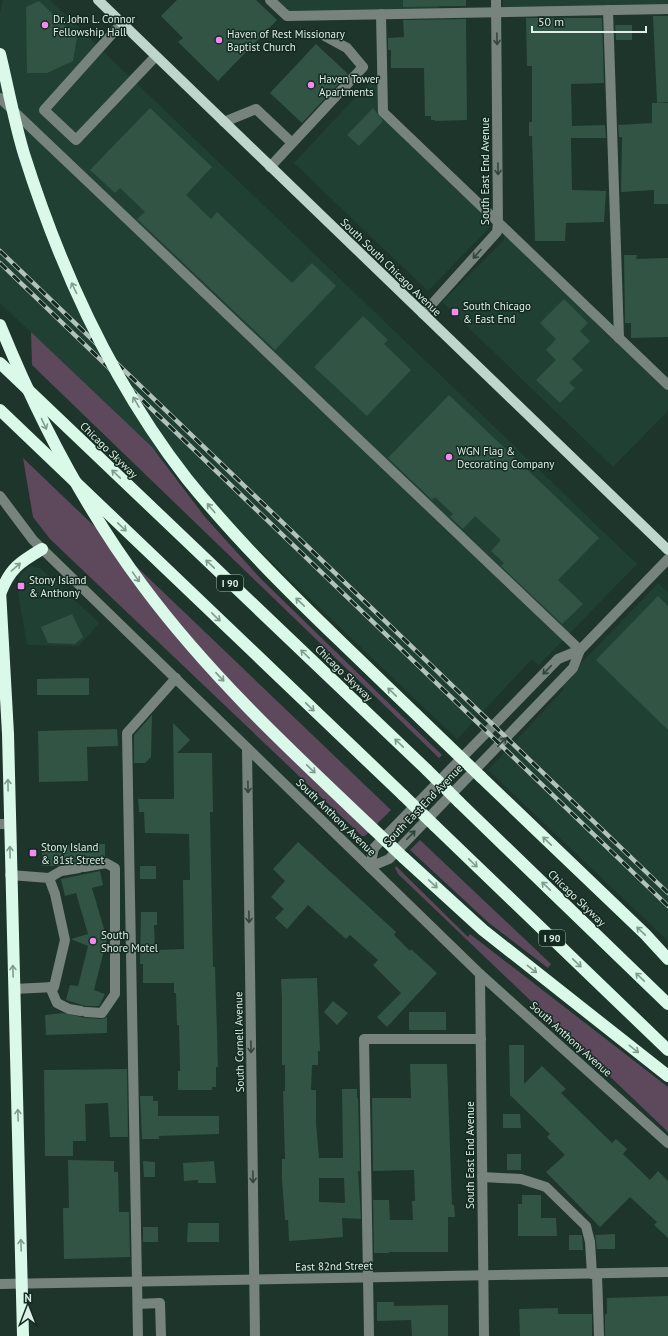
<svg xmlns="http://www.w3.org/2000/svg" width="668" height="1336" font-family="'PT Sans',sans-serif">
	<rect width="100%" height="100%" fill="#1d352a"/>
	<g fill="#1f4032">
		<polygon points="3,0 50,0 637,564 539,665 532,659 457,739 0,303 0,13"/>
		<polygon points="270,0 439,0 439,13 287,16"/>
		<polygon points="503,0 668,0 668,9 503,12"/>
		<polygon points="382,69 383,112 489,213 490,227 428,291 294,163"/>
		<polygon points="504,228 668,385 668,411 613,467 442,302 504,240"/>
		<polygon points="30,566 40,568 99,623 79,646 27,645 18,594 20,575"/>
		<polygon points="658,583 668,592 668,941 488,770 564,689 560,685"/>
	</g>
	<g fill="#5e485c">
		<polygon points="31,332 152,447 205,517 261,579 442,755 439,758 32,365"/>
		<polygon points="23,458 391,810 365,836 362,836 50,539 33,517"/>
		<polygon points="420,840 551,964 548,968 489,923 410,850"/>
		<polygon points="396,866 468,937 470,934 668,1087 668,1132 398,874 395,868"/>
	</g>
	<g fill="#325444" fill-rule="evenodd">
		<polygon points="177,0 256,0 277,20 218,81 178,42 183,38 161,16"/>
		<polygon points="403,0 466,0 466,6 403,7"/>
		<polygon points="39,1 77,37 73,61 47,73 27,73 26,7"/>
		<polygon points="653,16 668,16 668,102 657,103"/>
		<polygon points="526,18 602,18 604,83 571,84 572,126 605,125 606,138 571,138 572,190 606,191 604,222 566,223 565,241 535,241 532,136 529,136 529,122 532,122 532,66 527,66"/>
		<polygon points="466,19 467,120 435,121 435,120 431,120 431,116 425,116 424,68 391,68 391,50 388,50 388,38 404,37 403,20"/>
		<polygon points="615,25 632,25 632,40 616,40"/>
		<polygon points="316,44 348,74 302,123 270,93"/>
		<polygon points="652,103 668,103 668,204 654,204 654,190 621,192 622,137 619,137 618,125 652,123"/>
		<polygon points="150,108 212,167 186,195 211,219 217,212 292,283 312,263 336,286 275,350 137,219 145,212 120,188 115,193 90,170"/>
		<polygon points="373,108 383,121 359,146 347,135"/>
		<polygon points="624,255 637,255 636,259 668,258 668,337 631,338 631,323 625,323"/>
		<polygon points="564,299 588,323 580,331 590,341 572,359 583,370 569,383 575,388 560,403 536,380 556,360 546,350 556,339 540,323"/>
		<polygon points="363,316 388,340 384,344 411,370 367,416 314,367"/>
		<polygon points="449,395 599,538 558,580 583,604 562,624 501,566 504,563 491,551 501,540 475,516 463,529 450,517 453,514 435,497 432,500 388,458"/>
		<polygon points="658,596 668,606 668,730 596,660"/>
		<polygon points="72,614 83,637 75,644 48,643 41,627"/>
		<polygon points="89,678 89,695 37,695 37,679"/>
		<polygon points="152,715 151,757 145,763 134,763 134,735"/>
		<polygon points="173,723 190,740 177,753 212,753 213,812 210,812 213,967 215,967 218,1067 216,1067 216,1087 212,1087 212,1090 178,1090 178,1071 180,1071 179,1025 177,1025 176,993 174,993 174,983 143,983 143,964 140,964 141,912 157,912 157,925 154,925 155,950 184,949 183,880 190,880 189,834 145,833 144,812 139,812 138,799 174,799"/>
		<polygon points="117,729 118,746 87,747 88,781 39,782 38,731"/>
		<polygon points="298,842 396,932 394,935 410,951 411,949 437,973 387,1027 377,1017 401,993 373,965 378,960 350,935 346,939 308,905 287,929 275,918 284,909 271,897 285,881 273,869"/>
		<polygon points="105,844 105,857 57,866 42,866 42,845"/>
		<rect x="140" y="866" width="16" height="13"/>
		<polygon points="100,871 103,885 92,888 107,939 94,990 105,994 99,1006 85,1006 66,1000 70,985 78,986 88,946 71,939 88,934 76,893 65,896 61,879"/>
		<path d="M 317,978 L 320,1051 L 318,1051 L 318,1065 L 312,1065 L 311,1090 L 316,1090 L 316,1123 L 319,1158 L 343,1158 L 342,1089 L 357,1089 L 357,1098 L 358,1098 L 360,1171 L 358,1171 L 361,1219 L 342,1218 L 343,1237 L 289,1241 L 288,1220 L 285,1220 L 282,1179 L 282,1159 L 285,1159 L 283,1091 L 285,1091 L 285,1065 L 282,1065 L 282,999 L 281,979 ZM 319,1178 L 344,1178 L 345,1203 L 319,1202 Z"/>
		<polygon points="333,1001 348,1013 337,1025 324,1012"/>
		<rect x="409" y="1012" width="37" height="18"/>
		<polygon points="63,1013 86,1018 102,1019 107,1017 107,1033 46,1035 45,1015"/>
		<polygon points="509,1045 524,1045 524,1084 542,1066 566,1089 561,1093 612,1143 616,1139 627,1149 623,1154 650,1180 658,1171 668,1181 668,1238 654,1225 657,1222 630,1197 600,1227 546,1172 565,1155 547,1137 550,1134 510,1095"/>
		<polygon points="410,1064 447,1064 452,1205 454,1205 455,1217 448,1217 448,1252 389,1252 389,1253 374,1253 373,1200 389,1200 390,1220 413,1220 412,1201 415,1201 414,1170 373,1171 372,1098 411,1098"/>
		<polygon points="127,1069 128,1137 110,1137 108,1103 85,1104 86,1141 73,1141 73,1156 45,1156 44,1070"/>
		<polygon points="140,1096 153,1096 153,1101 158,1101 158,1116 219,1116 219,1134 159,1136 159,1139 142,1139"/>
		<polygon points="503,1114 520,1114 521,1128 503,1128"/>
		<rect x="507" y="1154" width="14" height="16"/>
		<polygon points="68,1160 114,1161 114,1172 118,1172 119,1212 129,1212 130,1257 64,1259 63,1208 69,1208"/>
		<polygon points="143,1161 155,1162 155,1177 144,1177"/>
		<polygon points="214,1161 216,1183 198,1183 198,1180 184,1181 183,1163"/>
		<polygon points="522,1195 541,1195 541,1218 556,1218 557,1236 518,1236 518,1204 522,1204"/>
		<polygon points="188,1223 219,1223 219,1242 187,1242"/>
		<rect x="143" y="1227" width="15" height="15"/>
		<polygon points="615,1234 615,1249 597,1249 595,1235"/>
		<polygon points="569,1235 582,1235 583,1250 569,1250"/>
		<polygon points="668,1296 668,1336 605,1336 605,1314 607,1314 607,1298"/>
		<polygon points="377,1302 394,1302 394,1306 448,1305 448,1336 412,1336 411,1320 377,1321"/>
		<polygon points="558,1308 558,1314 592,1314 592,1336 520,1336 519,1309"/>
	</g>
	<g fill="none" stroke-linecap="round" stroke-linejoin="round">
		<g stroke="#77837d" stroke-width="10">
			<polyline points="270,0 287,16 668,9"/>
			<polyline points="608,10 619,338"/>
			<polyline points="381,14 383,112 668,385"/>
			<polyline points="121,24 44,110 76,140 155,57"/>
			<polyline points="0,98 580,650"/>
			<polyline points="224,122 256,109 291,142"/>
			<polyline points="270,167 363,67 347,48 325,36"/>
			<polyline points="423,314 497,232 498,223 496,0"/>
			<polyline points="0,496 33,540 480,974 668,1143"/>
			<polyline points="247,748 255,1336"/>
			<polyline points="0,824 9,824"/>
			<polyline points="84,867 106,863 115,868 115,994 102,1013 86,1012"/>
			<polyline points="370,867 389,859 573,668 580,650 668,559"/>
			<polyline points="370,867 374,848 558,659 580,650"/>
			<polyline points="10,875 49,878 55,894 65,940 54,987 14,989"/>
			<polyline points="49,878 61,871 79,868"/>
			<polyline points="480,974 484,1336"/>
			<polyline points="50,987 57,1003 69,1009 81,1011"/>
			<polyline points="482,1177 521,1179 546,1187 586,1226 590,1242 592,1274"/>
			<polyline points="597,1274 599,1336"/>
			<polyline points="0,1284 668,1272"/>
			<polyline points="138,1304 160,1303 161,1336"/>
			<polyline points="138,1336 127,733 176,678"/>
			<polyline points="369,1336 364,1039 481,1039"/>
		</g>
		<polyline stroke="#bed7ca" stroke-width="10" points="98,0 668,550"/>
		<g stroke="#dbf9e9" stroke-width="12">
			<polyline points="0,363 427,770"/>
			<polyline points="0,410 403,795"/>
			<polyline points="0,590 8,734 23,1336"/>
			<path d="M 0,594 C 10,568 20,562 42,549"/>
			<polyline points="481,777 645,934 668,959"/>
			<polyline points="459,802 668,1004"/>
			<polyline points="435,826 668,1050"/>
			<polyline points="404,858 483,930 668,1076"/>
		</g>
		<defs>
			<g id="rail">
				<polyline points="0,251 668,893"/>
				<polyline points="0,263 668,906"/>
			</g>
		</defs>
		<use href="#rail" stroke="#b2c3ba" stroke-width="4.5"/>
		<use href="#rail" stroke="#132b20" stroke-width="3" stroke-dasharray="9" stroke-linecap="butt"/>
		<g stroke="#dbf9e9" stroke-width="12">
			<path d="M 0,54 C 8,87 14,121 24,154 C 60,268 113,384 187,479 C 234,537 286,589 340,641 C 387,686 434,732 481,777"/>
			<path d="M 0,325 C 37,416 84,507 143,586 C 218,687 314,772 404,858"/>
			<polyline points="427,770 459,802"/>
			<polyline points="403,795 435,826"/>
		</g>
	</g>
	<defs><path id="oneway-shaft" d="M-6 0H5M1.5-3L5.5 0L1.5 3" fill="none" stroke-width="1.6" stroke-linecap="round" stroke-linejoin="round"/></defs>
	<g stroke="#31453c">
		<use href="#oneway-shaft" transform="translate(497 39) rotate(89)"/>
		<use href="#oneway-shaft" transform="translate(498 169) rotate(89)"/>
		<use href="#oneway-shaft" transform="translate(477 254) rotate(132)"/>
		<use href="#oneway-shaft" transform="translate(547 670) rotate(134)"/>
		<use href="#oneway-shaft" transform="translate(502 742) rotate(-46)"/>
		<use href="#oneway-shaft" transform="translate(248 787) rotate(89)"/>
		<use href="#oneway-shaft" transform="translate(411 835) rotate(-46)"/>
		<use href="#oneway-shaft" transform="translate(249 917) rotate(89)"/>
		<use href="#oneway-shaft" transform="translate(251 1047) rotate(89)"/>
		<use href="#oneway-shaft" transform="translate(253 1177) rotate(89)"/>
	</g>
	<g stroke="#819c8f">
		<use href="#oneway-shaft" transform="translate(74 288) rotate(-116)"/>
		<use href="#oneway-shaft" transform="translate(136 402) rotate(-120)"/>
		<use href="#oneway-shaft" transform="translate(44 424) rotate(65)"/>
		<use href="#oneway-shaft" transform="translate(116 474) rotate(-136)"/>
		<use href="#oneway-shaft" transform="translate(211 508) rotate(-130)"/>
		<use href="#oneway-shaft" transform="translate(122 527) rotate(44)"/>
		<use href="#oneway-shaft" transform="translate(210 564) rotate(-136)"/>
		<use href="#oneway-shaft" transform="translate(16 567) rotate(-41)"/>
		<use href="#oneway-shaft" transform="translate(136 577) rotate(55)"/>
		<use href="#oneway-shaft" transform="translate(300 602) rotate(-136)"/>
		<use href="#oneway-shaft" transform="translate(216 617) rotate(44)"/>
		<use href="#oneway-shaft" transform="translate(305 654) rotate(-136)"/>
		<use href="#oneway-shaft" transform="translate(220 677) rotate(47)"/>
		<use href="#oneway-shaft" transform="translate(392 692) rotate(-136)"/>
		<use href="#oneway-shaft" transform="translate(310 707) rotate(44)"/>
		<use href="#oneway-shaft" transform="translate(399 743) rotate(-136)"/>
		<use href="#oneway-shaft" transform="translate(311 769) rotate(44)"/>
		<use href="#oneway-shaft" transform="translate(8 785) rotate(-91)"/>
		<use href="#oneway-shaft" transform="translate(547 841) rotate(-136)"/>
		<use href="#oneway-shaft" transform="translate(10 852) rotate(-91)"/>
		<use href="#oneway-shaft" transform="translate(473 863) rotate(44)"/>
		<use href="#oneway-shaft" transform="translate(433 884) rotate(43)"/>
		<use href="#oneway-shaft" transform="translate(546 886) rotate(-136)"/>
		<use href="#oneway-shaft" transform="translate(641 931) rotate(-136)"/>
		<use href="#oneway-shaft" transform="translate(577 963) rotate(44)"/>
		<use href="#oneway-shaft" transform="translate(532 969) rotate(38)"/>
		<use href="#oneway-shaft" transform="translate(13 971) rotate(-92)"/>
		<use href="#oneway-shaft" transform="translate(640 977) rotate(-136)"/>
		<use href="#oneway-shaft" transform="translate(634 1049) rotate(38)"/>
		<use href="#oneway-shaft" transform="translate(18 1115) rotate(-92)"/>
		<use href="#oneway-shaft" transform="translate(21 1245) rotate(-92)"/>
	</g>
	<g fill="#f489f0" stroke="#132b20" stroke-width="1.5">
		<circle cx="45" cy="25" r="4"/>
		<circle cx="219" cy="40" r="4"/>
		<circle cx="311" cy="85" r="4"/>
		<rect x="451" y="308" width="8" height="8" rx="2"/>
		<circle cx="449" cy="457" r="4"/>
		<rect x="17" y="582" width="8" height="8" rx="2"/>
		<rect x="29" y="849" width="8" height="8" rx="2"/>
		<circle cx="93" cy="941" r="4"/>
	</g>
	<g text-anchor="middle" dominant-baseline="central" stroke-width="3" stroke-linejoin="round" paint-order="stroke">
		<g fill="#132b20" stroke="#a1b3aa" stroke-width="1">
			<rect x="217" y="575" width="26" height="16" rx="3"/>
			<rect x="539" y="930" width="26" height="16" rx="3"/>
		</g>
		<g font-size="10" font-weight="bold" fill="#deede5">
			<text x="230" y="583">I 90</text>
			<text x="552" y="938">I 90</text>
		</g>
		<g font-size="11" fill="#deede5" stroke="#132b20" text-anchor="start">
			<text x="53" y="19">Dr. John L. Connor<tspan x="53" dy="13">Fellowship Hall</tspan></text>
			<text x="227" y="34">Haven of Rest Missionary<tspan x="227" dy="13">Baptist Church</tspan></text>
			<text x="319" y="79">Haven Tower<tspan x="319" dy="13">Apartments</tspan></text>
			<text x="463" y="306">South Chicago<tspan x="463" dy="13">&amp; East End</tspan></text>
			<text x="457" y="451">WGN Flag &amp;<tspan x="457" dy="13">Decorating Company</tspan></text>
			<text x="29" y="580">Stony Island<tspan x="29" dy="13">&amp; Anthony</tspan></text>
			<text x="41" y="847">Stony Island<tspan x="41" dy="13">&amp; 81st Street</tspan></text>
			<text x="101" y="935">South<tspan x="101" dy="13">Shore Motel</tspan></text>
		</g>
		<g font-size="11" fill="#deede5" stroke="#132b20">
			<text transform="translate(485 171) rotate(-90)">South East End Avenue</text>
			<text transform="translate(391 267) rotate(44)">South South Chicago Avenue</text>
			<text transform="translate(109 450) rotate(44)">Chicago Skyway</text>
			<text transform="translate(344 673) rotate(44)">Chicago Skyway</text>
			<text transform="translate(423 805) rotate(-46)">South East End Avenue</text>
			<text transform="translate(336 817) rotate(44)">South Anthony Avenue</text>
			<text transform="translate(577 898) rotate(44)">Chicago Skyway</text>
			<text transform="translate(571 1039) rotate(42)">South Anthony Avenue</text>
			<text transform="translate(239 1042) rotate(-91)">South Cornell Avenue</text>
			<text transform="translate(470 1155) rotate(-90)">South East End Avenue</text>
			<text transform="translate(334 1266) rotate(-1)">East 82nd Street</text>
		</g>
	</g>
	<g transform="translate(28 1308)" stroke="#132b20" stroke-width="3" paint-order="stroke">
	<path d="M0-3L7 15L0 10L-7 15Z" fill="#deede5"/>
	<text y="-6" font-size="11" font-weight="bold" text-anchor="middle" fill="#deede5">N</text>
	</g>
	<path d="M532 26v6h114v-6" fill="none" stroke="#deede5" stroke-width="2"/>
	<text x="538" y="26" font-size="12" fill="#deede5" stroke="#132b20" stroke-width="3" paint-order="stroke">50 m</text>
</svg>
